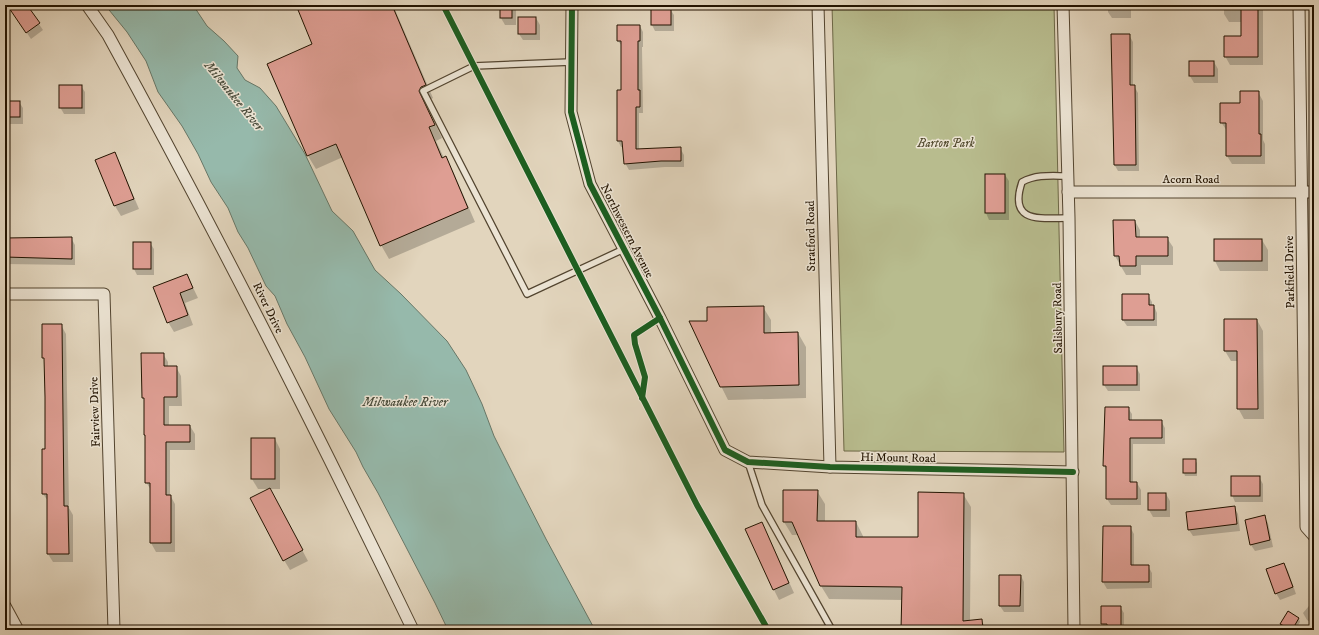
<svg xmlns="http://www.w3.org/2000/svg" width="1319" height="635" font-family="'IM FELL DW Pica',serif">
	<rect width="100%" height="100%" fill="#e2d5bd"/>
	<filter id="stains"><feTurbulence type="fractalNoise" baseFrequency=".005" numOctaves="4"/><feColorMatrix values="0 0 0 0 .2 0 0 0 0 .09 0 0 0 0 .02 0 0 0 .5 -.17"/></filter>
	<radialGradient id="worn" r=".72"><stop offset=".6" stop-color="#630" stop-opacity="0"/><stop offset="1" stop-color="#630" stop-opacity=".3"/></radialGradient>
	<polygon fill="#b8bc8e" stroke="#6d6847" points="832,5 1054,5 1064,452 844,451"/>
	<polygon fill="#96b9ab" stroke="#687767" points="105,5 193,5 207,26 224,41 238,56 237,68 245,80 260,88 276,106 305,154 332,211 353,231 375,270 401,294 447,341 466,370 482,404 494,436 519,486 546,539 595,630 448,630 435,603 378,493 363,467 356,452 329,409 305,357 287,324 275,296 266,286 248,248 238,232 228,208 211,182 198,154 182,126 158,92 146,61 127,32"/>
	<g fill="#0003">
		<polygon points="8,5 26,5 43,30 31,39"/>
		<polygon points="297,5 393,5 433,98 428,101 426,105 442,138 436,141 444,158 445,158 453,171 475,222 389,259 381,245 343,157 316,169 308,156 269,64 314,45"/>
		<polygon points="501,5 516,5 516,25 505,25 501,18"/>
		<polygon points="1108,5 1131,5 1131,18 1112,18 1108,12"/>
		<polygon points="1224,5 1263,5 1263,65 1230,65 1225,56 1242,37 1242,22 1229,22 1224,14"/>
		<polygon points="670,9 674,15 674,31 655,31 652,25"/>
		<polygon points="536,18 540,25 540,40 523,40 519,34"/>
		<polygon points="640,26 643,32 643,47 642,47 643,113 639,113 639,150 680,148 684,155 684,167 665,167 629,170 625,163 624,147 621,147 618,141 622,91 622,46 618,41"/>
		<polygon points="1129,35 1133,42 1133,86 1134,86 1138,93 1139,171 1118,171 1114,164"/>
		<polygon points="1190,62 1214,62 1218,69 1218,83 1194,83 1190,76"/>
		<polygon points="81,86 85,92 85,114 64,114 60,107"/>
		<polygon points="1258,92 1263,101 1263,140 1265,144 1265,164 1232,164 1227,156 1227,131 1221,122 1241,104"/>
		<polygon points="5,102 19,102 23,108 23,124 5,124"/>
		<polygon points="114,154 120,164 139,209 121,216 115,206 97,161"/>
		<polygon points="1005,175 1009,181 1009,220 989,220 986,213"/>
		<polygon points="1114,221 1135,221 1140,230 1140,238 1167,238 1173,247 1173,265 1141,265 1141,275 1126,275 1115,256"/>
		<polygon points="5,238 71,238 75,245 75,265 5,264"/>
		<polygon points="1215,240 1262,240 1268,250 1268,271 1220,271 1215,261"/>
		<polygon points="150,243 154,249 154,275 137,275 134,269"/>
		<polygon points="187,275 198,298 185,303 193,325 174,332 168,322"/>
		<polygon points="1148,295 1152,302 1152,306 1154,306 1157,313 1157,326 1127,326 1123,320"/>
		<polygon points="763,307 771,320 771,334 798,333 806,347 806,398 728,400 721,386 708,322"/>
		<polygon points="1257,320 1263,331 1264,419 1244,419 1238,408 1238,361 1231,361 1225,351"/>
		<polygon points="61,325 66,334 69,508 73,515 73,562 53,562 48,554 48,501 43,494 46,450 45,361 43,357"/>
		<polygon points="163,354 168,362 168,367 176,367 181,376 182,406 169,406 169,426 190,426 195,434 195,450 170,450 170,495 175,504 175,552 156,552 151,543 151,490 146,482 145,401 143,398"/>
		<polygon points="1136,367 1140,374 1140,391 1108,391 1104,385"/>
		<polygon points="1128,408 1132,414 1132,421 1161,421 1165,428 1165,444 1133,444 1133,483 1137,483 1141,490 1141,505 1111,505 1107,499 1107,471 1104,466"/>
		<polygon points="252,439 275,439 280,449 280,489 258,489 252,479"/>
		<polygon points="1195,460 1197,463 1197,476 1185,476 1184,473"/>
		<polygon points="1259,477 1263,484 1263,502 1235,502 1232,495"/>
		<polygon points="817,491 825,504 825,522 856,522 863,536 863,538 919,538 963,494 971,507 970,621 981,620 987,630 902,630 903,600 829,599 821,586 798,535 792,535 784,522"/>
		<polygon points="1166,494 1170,501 1170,517 1153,517 1149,510"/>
		<polygon points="275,499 308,561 290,570 284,560"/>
		<polygon points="1234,507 1238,514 1240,531 1193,536 1189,530"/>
		<polygon points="1264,516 1268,523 1273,547 1255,551 1251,545"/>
		<polygon points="761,523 767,533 794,593 779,600 774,590"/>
		<polygon points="1104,527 1130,527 1134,534 1134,566 1148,566 1152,573 1152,588 1107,589 1103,582"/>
		<polygon points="1284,564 1288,571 1296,594 1280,600 1276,593"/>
		<polygon points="1021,576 1024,582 1024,612 1004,612 1000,606"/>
		<polygon points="1314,600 1314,625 1307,620 1303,613"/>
		<polygon points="1120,607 1124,613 1124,630 1106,630 1102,623"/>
		<polygon points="1288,613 1299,619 1300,622 1295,630 1288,630 1283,627 1281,624"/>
	</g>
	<g fill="#de9e93" stroke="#221300">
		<polygon points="7,5 27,5 40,23 26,33"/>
		<polygon points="296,5 392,5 426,85 421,87 419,91 435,125 429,127 442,158 446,156 468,208 380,246 336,144 307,156 267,64 312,44"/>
		<rect x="500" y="5" width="12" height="13"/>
		<polygon points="1241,5 1258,5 1258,57 1224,57 1224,36 1241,36"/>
		<rect x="651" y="8" width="20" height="17"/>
		<rect x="518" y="17" width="18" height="17"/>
		<polygon points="617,25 640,25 640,41 638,41 638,90 640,90 640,107 636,107 636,149 681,147 681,161 661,161 624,164 622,141 617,141 617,90 621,90 621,41 617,41"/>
		<polygon points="1111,34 1130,34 1130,85 1135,85 1136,165 1114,165"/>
		<rect x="1189" y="61" width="25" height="15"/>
		<rect x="59" y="85" width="23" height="23"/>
		<polygon points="1240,91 1259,91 1259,134 1261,134 1261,156 1226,156 1226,123 1220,123 1220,103 1240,103"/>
		<rect x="5" y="101" width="15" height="16"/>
		<polygon points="115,152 134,199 114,206 95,160"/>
		<rect x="985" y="174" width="20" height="39"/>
		<polygon points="1113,220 1135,220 1136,237 1168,237 1168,256 1136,256 1136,266 1120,266 1119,256 1114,256"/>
		<polygon points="72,237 72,259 5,257 5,238"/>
		<rect x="1214" y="239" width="48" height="22"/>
		<rect x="133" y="242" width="18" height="27"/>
		<polygon points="187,274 193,288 180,293 188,315 167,323 153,287"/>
		<polygon points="1122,294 1149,294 1149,305 1154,305 1154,320 1122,320"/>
		<polygon points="764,306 764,333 798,332 799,385 720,387 689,321 707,321 707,307"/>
		<polygon points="1224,319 1257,319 1258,409 1237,409 1237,351 1224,351"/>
		<polygon points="42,324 62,324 64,506 68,506 69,554 47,554 47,494 42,494 42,449 45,449 45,397 44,358 42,358"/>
		<polygon points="141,353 164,353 164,366 177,366 177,397 164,397 164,425 190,425 190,442 166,442 166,495 171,495 171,543 150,543 150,483 145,483 145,435 144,435 144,398 142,398"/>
		<rect x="1103" y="366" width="34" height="19"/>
		<polygon points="1105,407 1129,407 1129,420 1162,420 1162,438 1130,438 1130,482 1137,482 1137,499 1106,499 1106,466 1103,466"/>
		<rect x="251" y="438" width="24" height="41"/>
		<rect x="1183" y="459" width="13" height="14"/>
		<rect x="1231" y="476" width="29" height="20"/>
		<polygon points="270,488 303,550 283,561 250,498"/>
		<polygon points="783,490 818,490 817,521 856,521 856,537 918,537 918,492 964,493 963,621 982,619 983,630 901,630 902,587 820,586 792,522 783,522"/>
		<rect x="1148" y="493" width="18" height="17"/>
		<polygon points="1235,506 1237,524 1188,530 1186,512"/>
		<polygon points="1265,515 1270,540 1250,545 1245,520"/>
		<polygon points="762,522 789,583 773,590 745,529"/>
		<polygon points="1103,526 1131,526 1131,565 1149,565 1149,582 1102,582"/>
		<polygon points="1284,563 1293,587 1275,594 1266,569"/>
		<polygon points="999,575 1021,575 1020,606 999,606"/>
		<polygon points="1101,606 1121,606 1121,630 1107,630 1107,624 1101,624"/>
		<polygon points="1288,611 1299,618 1292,630 1280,624"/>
	</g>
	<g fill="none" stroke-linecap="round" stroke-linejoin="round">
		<defs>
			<g id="service">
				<polyline points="571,62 474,66 423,91 527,294 624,249"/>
				<path d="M 1068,176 C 1052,176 1037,174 1022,182 C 1008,224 1040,218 1069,218"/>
				<polyline points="748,462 762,505 832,630"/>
			</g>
			<g id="minor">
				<path d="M 87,5 L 108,35 C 215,230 316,429 413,630"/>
				<polyline points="572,5 571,112 590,184 660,318 725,450 748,462 830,467 1073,472"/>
				<polyline points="818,5 830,467"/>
				<polyline points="1063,5 1069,218 1074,630"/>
				<polyline points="1299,5 1306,527 1314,536"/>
				<polyline points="1068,192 1314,192"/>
				<polyline points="5,294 104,294 114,630"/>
				<polyline points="5,606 18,630"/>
			</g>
		</defs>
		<use href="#service" stroke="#52442f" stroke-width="8"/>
		<use href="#minor" stroke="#52442f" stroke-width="13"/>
		<use href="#service" stroke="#ece4d4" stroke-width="5.5"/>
		<use href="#minor" stroke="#ece4d4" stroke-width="11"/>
		<defs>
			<g id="cycleway">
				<polyline points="443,5 697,505 768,630"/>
				<polyline points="572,5 571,112 590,184 660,318 725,450 748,462 830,467 1073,472"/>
				<polyline points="642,398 645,377 635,344 634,335 660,318"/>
			</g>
		</defs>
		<use href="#cycleway" stroke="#ece4d4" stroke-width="8"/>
		<use href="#cycleway" stroke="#1b5e20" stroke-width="6"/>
	</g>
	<g text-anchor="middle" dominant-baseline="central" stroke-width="3" stroke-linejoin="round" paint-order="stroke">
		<g font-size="12" font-style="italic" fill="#564e32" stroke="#ece4d4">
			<text x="946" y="143">Barton Park</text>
		</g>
		<g font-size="12" fill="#221300" stroke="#ece4d4">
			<text x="1191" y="179">Acorn Road</text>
			<text transform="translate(627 231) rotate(63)">Northwestern Avenue</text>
			<text transform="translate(811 236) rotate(-91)">Stratford Road</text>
			<text transform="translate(1290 272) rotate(-91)">Parkfield Drive</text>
			<text transform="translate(268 308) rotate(64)">River Drive</text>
			<text transform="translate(1058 318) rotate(-91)">Salisbury Road</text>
			<text transform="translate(95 412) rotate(-92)">Fairview Drive</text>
			<text transform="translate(898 458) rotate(1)">Hi Mount Road</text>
		</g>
		<g font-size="13" font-style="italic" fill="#4b4d3c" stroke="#ece4d4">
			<text transform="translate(234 96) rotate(51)">Milwaukee River</text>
			<text x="405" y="402">Milwaukee River</text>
		</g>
	</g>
	<rect width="1319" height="635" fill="none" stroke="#e2d5bd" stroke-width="20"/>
	<rect x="6" y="6" width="1307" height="623" fill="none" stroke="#221300" stroke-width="2"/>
	<rect x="10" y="10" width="1299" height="615" fill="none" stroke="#221300"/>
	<rect width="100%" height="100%" filter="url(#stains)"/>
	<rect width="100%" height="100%" fill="url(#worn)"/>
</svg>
